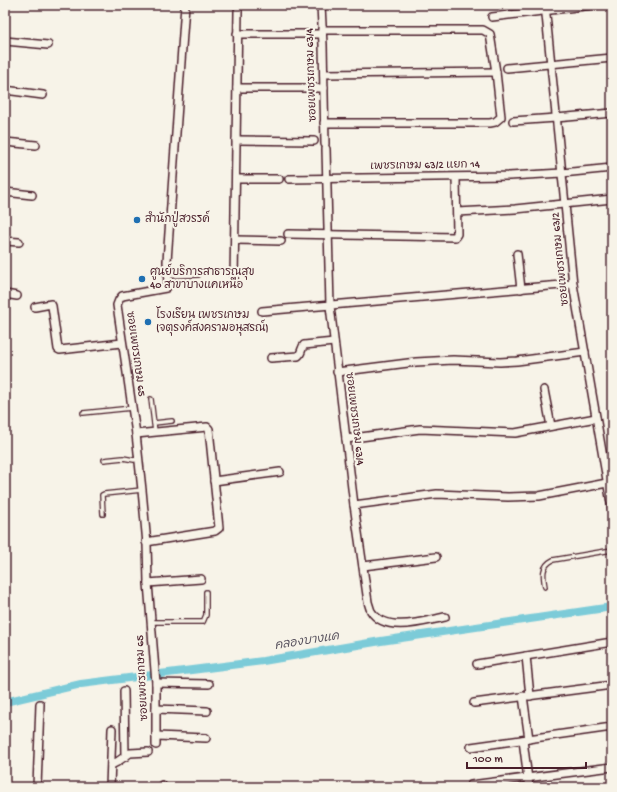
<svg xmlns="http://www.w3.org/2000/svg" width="617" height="792" font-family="'Gochi Hand','Playpen Sans Thai',sans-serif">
	<rect width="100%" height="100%" fill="#f7f3e8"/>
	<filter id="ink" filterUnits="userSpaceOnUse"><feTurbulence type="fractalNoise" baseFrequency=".025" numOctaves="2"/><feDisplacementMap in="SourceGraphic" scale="8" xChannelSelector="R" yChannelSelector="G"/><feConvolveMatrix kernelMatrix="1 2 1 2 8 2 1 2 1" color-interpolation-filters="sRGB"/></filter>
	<g filter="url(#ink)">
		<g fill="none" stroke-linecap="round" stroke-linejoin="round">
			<polyline stroke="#7ccbd8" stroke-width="8" points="5,702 81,684 263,661 381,641 612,607"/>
			<defs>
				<g id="service">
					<polyline points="168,276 198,275"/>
					<polyline points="151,399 155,432"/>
					<polyline points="83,413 132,408"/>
					<polyline points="154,423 172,421"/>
					<polyline points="104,460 123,458 134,460 138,459"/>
					<polyline points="103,514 102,495 104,494 142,490"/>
					<path d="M 545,587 C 543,576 541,566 553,560 L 612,550"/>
					<polyline points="151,622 203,622 206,615 206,592"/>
				</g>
				<g id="minor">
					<polyline points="321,5 323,45 325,144"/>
					<polyline points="545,5 573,284 612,509"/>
					<polyline points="492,17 593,5"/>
					<polyline points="322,30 483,30 490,34 496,72 501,117 495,122 490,123 324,123"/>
					<polyline points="237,34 322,34"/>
					<polyline points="5,41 48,45"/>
					<polyline points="507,68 612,58"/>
					<polyline points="324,74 496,72"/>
					<polyline points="237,88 324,88"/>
					<polyline points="5,90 43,95"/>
					<polyline points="513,121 556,118 612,113"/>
					<polyline points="236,140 314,141"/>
					<polyline points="5,142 36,145"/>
					<path d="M 326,149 L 330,306 L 354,505 L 368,602 C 369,605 370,609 371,611 C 385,634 425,621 445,617"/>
					<polyline points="236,179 279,179"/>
					<polyline points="289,179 509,176 562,173 612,168"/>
					<polyline points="5,192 32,195"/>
					<polyline points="457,212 515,209 612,199"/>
					<polyline points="288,234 455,237 457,234 456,178"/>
					<polyline points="235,240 281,241"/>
					<polyline points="5,241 19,242"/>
					<polyline points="517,254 521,289"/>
					<polyline points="234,279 238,11"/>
					<polyline points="5,294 17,296"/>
					<polyline points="35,307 51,304 52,306 58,349 60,350 122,343"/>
					<polyline points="262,311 573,284"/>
					<path d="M 271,358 L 298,356 C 302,353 301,348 304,345 L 334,342"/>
					<polyline points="337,372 416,362 453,360 500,362 517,361 585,352"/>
					<polyline points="544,390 551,426"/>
					<polyline points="136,434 207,427 209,429 219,528 215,531 146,542"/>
					<polyline points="346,439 420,429 515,433 596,418"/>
					<polyline points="214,481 280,472"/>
					<polyline points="354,505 437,494 508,497 539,496 607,483"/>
					<polyline points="363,566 436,557"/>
					<polyline points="148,583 201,579"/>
					<polyline points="526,656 530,696"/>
					<polyline points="477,664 612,642"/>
					<polyline points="156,683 209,684"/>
					<polyline points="124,691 125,757"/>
					<polyline points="523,696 529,739"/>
					<polyline points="474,703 612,685"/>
					<polyline points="156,709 207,711"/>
					<polyline points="156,736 206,738"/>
					<polyline points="523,740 529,787"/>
					<polyline points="156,745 156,683 148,583 147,544 142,490 136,434 117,305 119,300 122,296 166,288 168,286 167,261 185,5"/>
					<polyline points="471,747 612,727"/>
					<polyline points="111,765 117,762 130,753 148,752"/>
					<polyline points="162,785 162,787"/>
					<polyline points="471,785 612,767"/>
					<polyline points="37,787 40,704"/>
					<polyline points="110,787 112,729"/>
				</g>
			</defs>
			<use href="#service" stroke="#4a1f2b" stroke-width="6"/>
			<use href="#minor" stroke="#4a1f2b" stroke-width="10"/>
			<use href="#service" stroke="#f7f3e8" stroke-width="3.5"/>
			<use href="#minor" stroke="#f7f3e8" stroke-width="7"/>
		</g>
	</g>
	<g fill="#1f6fb2" stroke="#f7f3e8" stroke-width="1.5">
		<circle cx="137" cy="220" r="4"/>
		<circle cx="142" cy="279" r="4"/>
		<circle cx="148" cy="322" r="4"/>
	</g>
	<g text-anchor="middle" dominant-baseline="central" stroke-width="4" stroke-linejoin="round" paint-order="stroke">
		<g font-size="11" fill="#4a1f2b" stroke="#f7f3e8">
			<text transform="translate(312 75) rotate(-92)">ซอยเพชรเกษม 63/4</text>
			<text transform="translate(425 166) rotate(-1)">เพชรเกษม 63/2 แยก 14</text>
			<text transform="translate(561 259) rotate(-96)">ซอยเพชรเกษม 63/2</text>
			<text transform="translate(135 354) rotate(82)">ซอยเพชรเกษม 65</text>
			<text transform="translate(354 419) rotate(83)">ซอยเพชรเกษม 63/4</text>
			<text transform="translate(143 678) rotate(-93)">ซอยเพชรเกษม 65</text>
		</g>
		<g font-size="11" fill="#4a1f2b" stroke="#f7f3e8" text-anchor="start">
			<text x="145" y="220">สำนักปู่สวรรค์</text>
			<text x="150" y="273">ศูนย์บริการสาธารณสุข<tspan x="150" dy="13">40 สาขาบางแคเหนือ</tspan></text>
			<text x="156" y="316">โรงเรียน เพชรเกษม<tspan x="156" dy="13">(จตุรงค์สงครามอนุสรณ์)</tspan></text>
		</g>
		<g font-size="12" font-style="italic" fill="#59535f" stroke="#f7f3e8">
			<text transform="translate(307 642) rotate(-9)">คลองบางแค</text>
		</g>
	</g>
	<rect width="617" height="792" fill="none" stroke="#f7f3e8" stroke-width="20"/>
	<rect x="10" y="10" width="597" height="772" fill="none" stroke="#4a1f2b" stroke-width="1.5" filter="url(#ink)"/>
	<path d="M467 762v6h119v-6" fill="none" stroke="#4a1f2b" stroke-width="2"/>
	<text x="473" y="762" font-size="12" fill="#4a1f2b" stroke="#f7f3e8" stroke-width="3" paint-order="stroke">100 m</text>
</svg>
